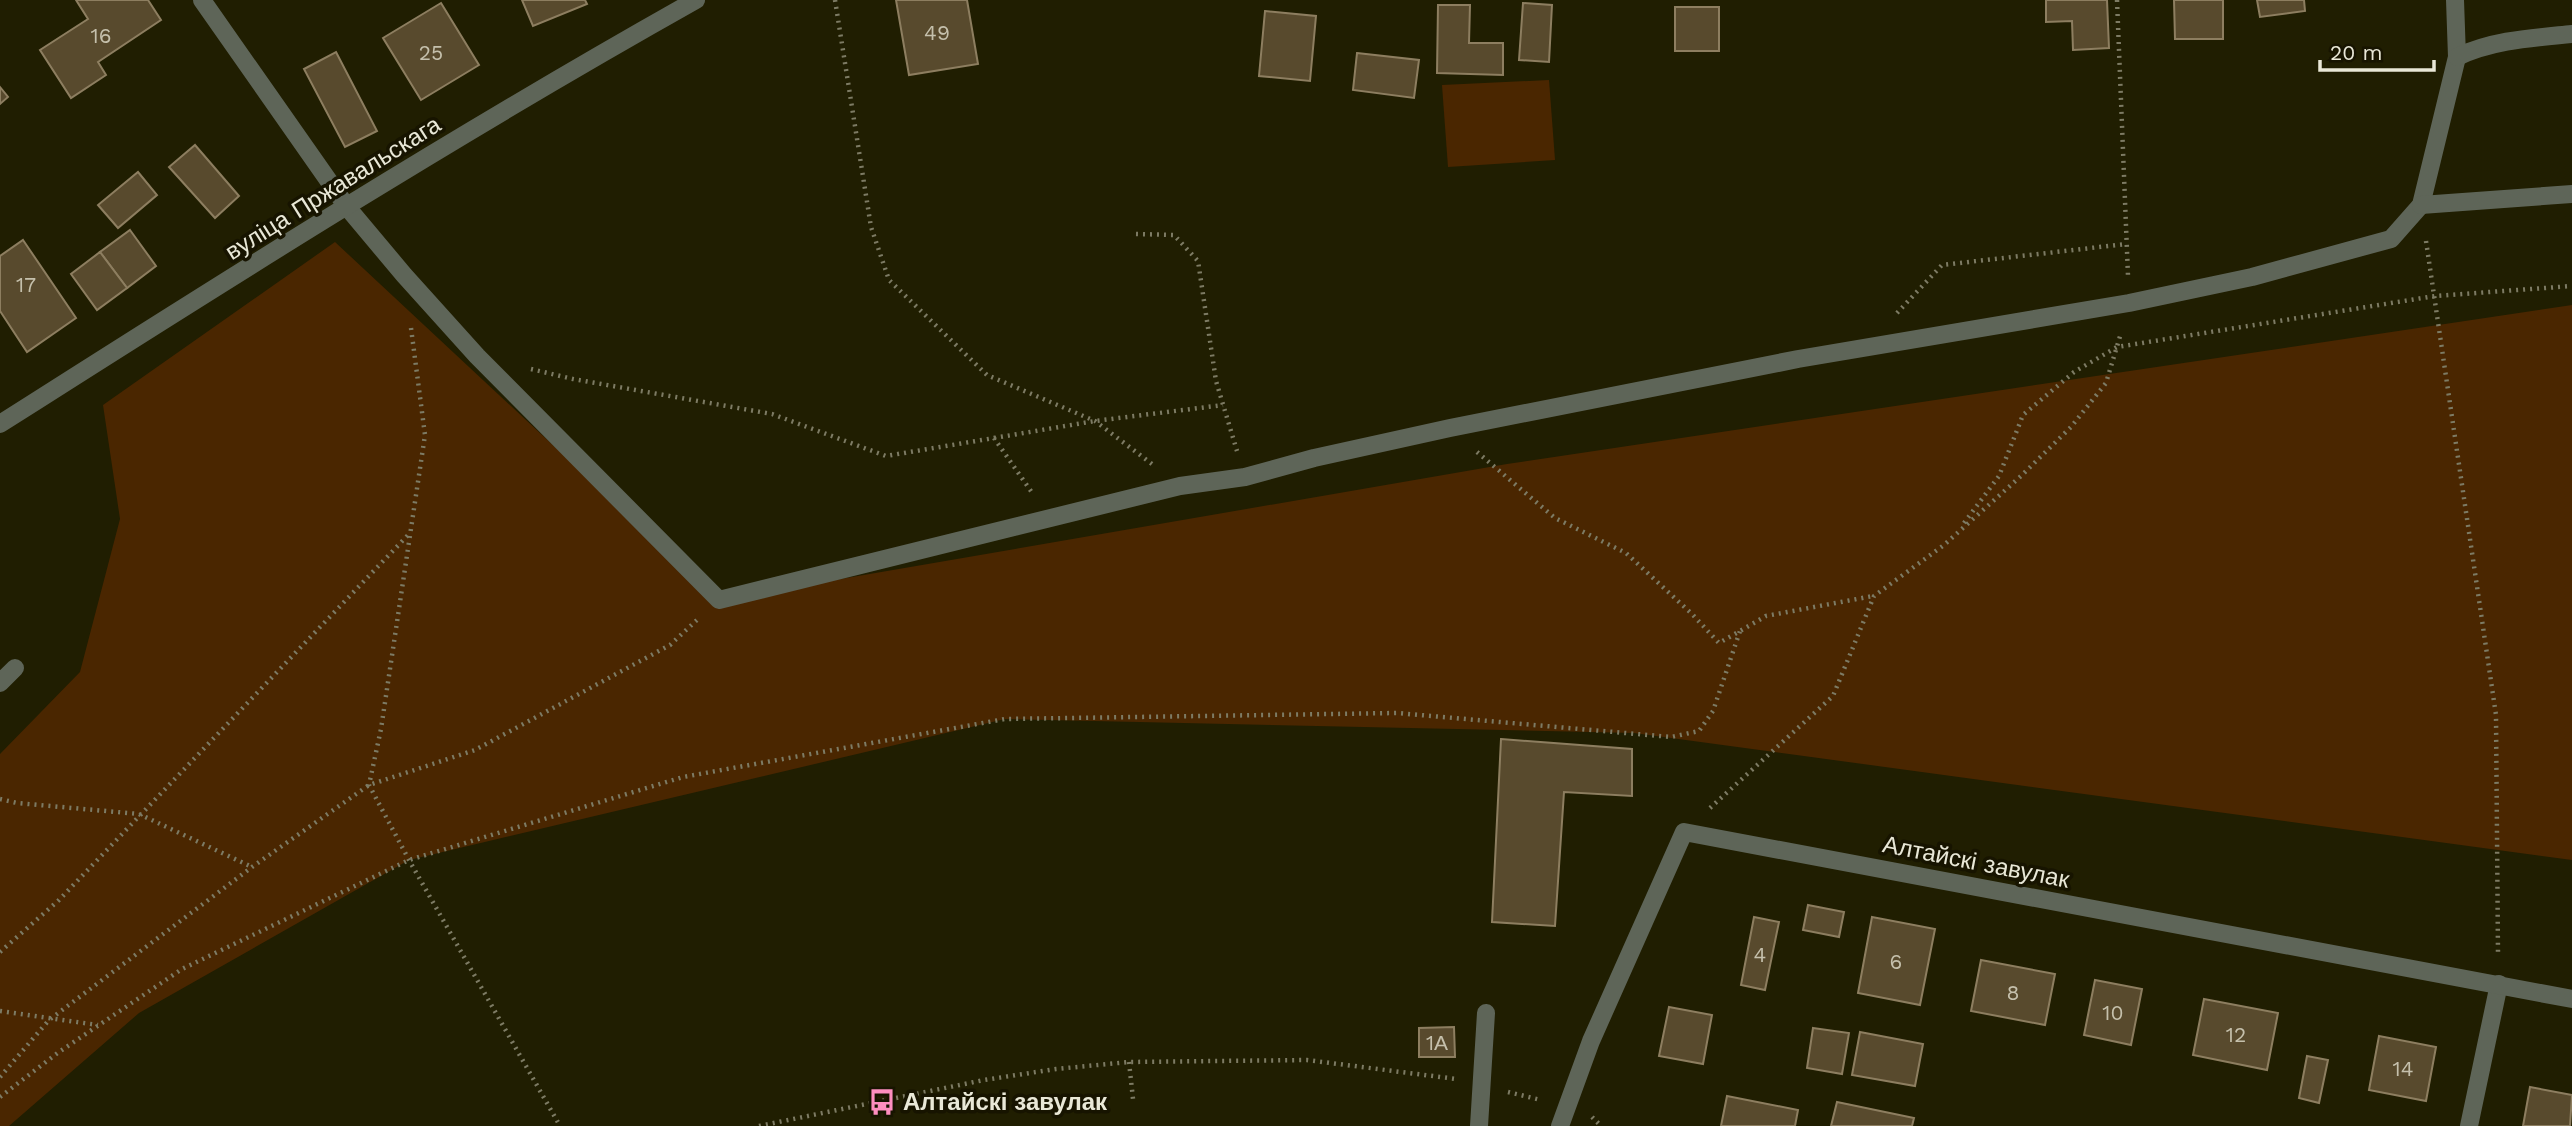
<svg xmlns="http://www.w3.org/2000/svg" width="2572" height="1126" font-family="'Work Sans',sans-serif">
	<rect width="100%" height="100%" fill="#201e01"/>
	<g fill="#4a2600">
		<polygon points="1549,80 1555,160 1448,167 1442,85"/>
		<polygon points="335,242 719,600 1507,464 2572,305 2572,860 1634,733 1005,719 409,860 139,1013 9,1126 0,1126 0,754 80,672 120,519 103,405"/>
	</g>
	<g fill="#584a2d" stroke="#8d7e60" stroke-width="2">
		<polygon points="76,0 148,0 161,20 98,62 106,75 71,98 40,50 88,19"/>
		<polygon points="522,0 585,0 587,4 533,26"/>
		<polygon points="896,0 967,0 978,64 909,75"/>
		<polygon points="2046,0 2107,0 2109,48 2073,50 2072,21 2046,22"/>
		<polygon points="2174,0 2223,0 2223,39 2175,39"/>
		<polygon points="2257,0 2304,0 2305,11 2260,17"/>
		<polygon points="441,3 479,65 421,100 383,38"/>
		<polygon points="1523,3 1552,5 1549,62 1519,60"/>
		<polygon points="1438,5 1470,5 1469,43 1503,43 1503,75 1437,73"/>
		<rect x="1675" y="7" width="44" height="44"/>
		<polygon points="1265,11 1316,16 1310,81 1259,76"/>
		<polygon points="336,52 377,131 345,147 304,69"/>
		<polygon points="1357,53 1419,60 1414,98 1353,90"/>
		<polygon points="0,87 8,97 0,104"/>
		<polygon points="195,145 239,196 215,218 169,167"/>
		<polygon points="138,172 157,195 118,228 98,205"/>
		<polygon points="130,230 156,266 127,288 100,252"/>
		<polygon points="23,240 76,318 27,352 0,311 0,256"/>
		<polygon points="100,252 127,288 97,310 71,274"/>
		<polygon points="1501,739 1632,749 1632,796 1564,792 1555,926 1492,922"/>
		<polygon points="1808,905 1844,912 1839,937 1803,930"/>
		<polygon points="1754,917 1779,922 1765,990 1741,985"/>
		<polygon points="1872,917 1935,929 1920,1005 1858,993"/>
		<polygon points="1981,960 2055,974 2045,1025 1971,1011"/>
		<polygon points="2095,980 2142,989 2131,1045 2084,1035"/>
		<polygon points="2204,999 2278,1013 2267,1070 2193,1055"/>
		<polygon points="1669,1007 1712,1015 1703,1064 1659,1056"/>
		<polygon points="1454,1027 1455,1057 1419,1057 1419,1028"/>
		<polygon points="1813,1028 1849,1033 1842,1074 1807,1068"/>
		<polygon points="1860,1032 1923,1044 1915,1086 1852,1075"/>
		<polygon points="2379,1036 2436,1047 2426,1101 2369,1090"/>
		<polygon points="2307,1056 2328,1060 2319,1103 2299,1098"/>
		<polygon points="2530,1087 2572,1095 2570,1126 2523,1126"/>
		<polygon points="1727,1096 1798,1110 1795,1126 1721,1126"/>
		<polygon points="1837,1102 1914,1118 1912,1126 1831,1126"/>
	</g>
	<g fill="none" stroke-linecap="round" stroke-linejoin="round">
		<g stroke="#7d7b64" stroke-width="4.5" stroke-dasharray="2 5" stroke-linecap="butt">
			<polyline points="835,0 871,227 889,280 987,375 1095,421 1152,464"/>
			<polyline points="2117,0 2128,276"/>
			<polyline points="1136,234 1174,235 1198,261 1216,381 1237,451"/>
			<polyline points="2426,241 2496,715 2498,955"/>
			<polyline points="1897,313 1942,265 2126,244"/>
			<polyline points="411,328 425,435 381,729 369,785 409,860 560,1126"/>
			<polyline points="531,369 573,379 772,414 886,456 994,438 1033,494"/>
			<polyline points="994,438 1095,421 1223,405"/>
			<polyline points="1477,452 1555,518 1626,553 1692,614 1719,643 1766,616 1873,596"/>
			<polyline points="1964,523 1999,476 2023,415 2074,372 2117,347 2435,296 2572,286"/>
			<polyline points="0,799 17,803 139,814 252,867"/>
			<polyline points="1710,808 1833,696 1874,596 1944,545 2021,476 2071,427 2106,383 2121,333"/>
			<polyline points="0,952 59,900 410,533"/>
			<polyline points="0,1011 98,1025"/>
			<polyline points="1129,1062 1133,1099"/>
			<polyline points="0,1077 49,1020 252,867 369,785 475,750 670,645 698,619"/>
			<polyline points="1508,1092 1541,1100"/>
			<polyline points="0,1097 59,1052 182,969 409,860 683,777 1005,719 1397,713 1671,737 1699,731 1713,711 1740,631"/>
			<polyline points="1592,1117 1601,1126"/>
			<polyline points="759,1126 984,1080 1056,1069 1129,1062 1307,1060 1456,1079"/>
		</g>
		<g stroke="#5e6558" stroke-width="18">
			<polyline points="0,683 15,668"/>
			<polyline points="1479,1126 1486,1013"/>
			<polyline points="2469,1126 2499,984"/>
		</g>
		<g stroke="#5e6558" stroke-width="18">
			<polyline points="202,0 347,207 404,275 477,356 719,600 1180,486 1245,477 1314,458 1450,428 1798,359 2129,303 2252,277 2391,239 2421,205 2457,57 2455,0"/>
			<path d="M 2457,57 C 2493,40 2532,38 2572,34"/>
			<polyline points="2421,205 2572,194"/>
			<path d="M 0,424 C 229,278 459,133 696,0"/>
			<polyline points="1560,1126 1591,1041 1684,832 2572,999"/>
		</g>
	</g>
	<defs>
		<symbol id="bus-bare" viewBox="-9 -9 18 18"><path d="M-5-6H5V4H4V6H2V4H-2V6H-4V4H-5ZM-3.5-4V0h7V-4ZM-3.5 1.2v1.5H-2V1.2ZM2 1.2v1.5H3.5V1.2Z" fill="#fd8ebf" stroke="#171400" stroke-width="2.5" paint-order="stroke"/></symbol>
	</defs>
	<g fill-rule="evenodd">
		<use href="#bus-bare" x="863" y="1083" width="38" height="38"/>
	</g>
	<g text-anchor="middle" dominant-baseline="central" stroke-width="7" stroke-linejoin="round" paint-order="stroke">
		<g font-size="21" fill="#c5c0ac">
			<text x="937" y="32">49</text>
			<text x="101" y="35">16</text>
			<text x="431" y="52">25</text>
			<text x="26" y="284">17</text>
			<text x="1760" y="954">4</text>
			<text x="1896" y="961">6</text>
			<text x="2013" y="992">8</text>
			<text x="2113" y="1012">10</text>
			<text x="2236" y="1034">12</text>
			<text x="1437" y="1042">1А</text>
			<text x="2403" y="1068">14</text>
		</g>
		<g font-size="24" fill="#e9e8d7" stroke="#171400">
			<text transform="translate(333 188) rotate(-32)">вуліца Пржавальскага</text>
			<text transform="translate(1976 862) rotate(11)">Алтайскі завулак</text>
		</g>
		<g font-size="24" font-weight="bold" fill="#e9e8d7" stroke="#171400" text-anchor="start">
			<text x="903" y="1102">Алтайскі завулак</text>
		</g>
	</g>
	<path d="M2320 60v10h114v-10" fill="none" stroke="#e9e8d7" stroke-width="3.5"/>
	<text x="2330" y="60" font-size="21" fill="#e9e8d7" stroke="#171400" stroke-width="5" paint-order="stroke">20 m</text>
</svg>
